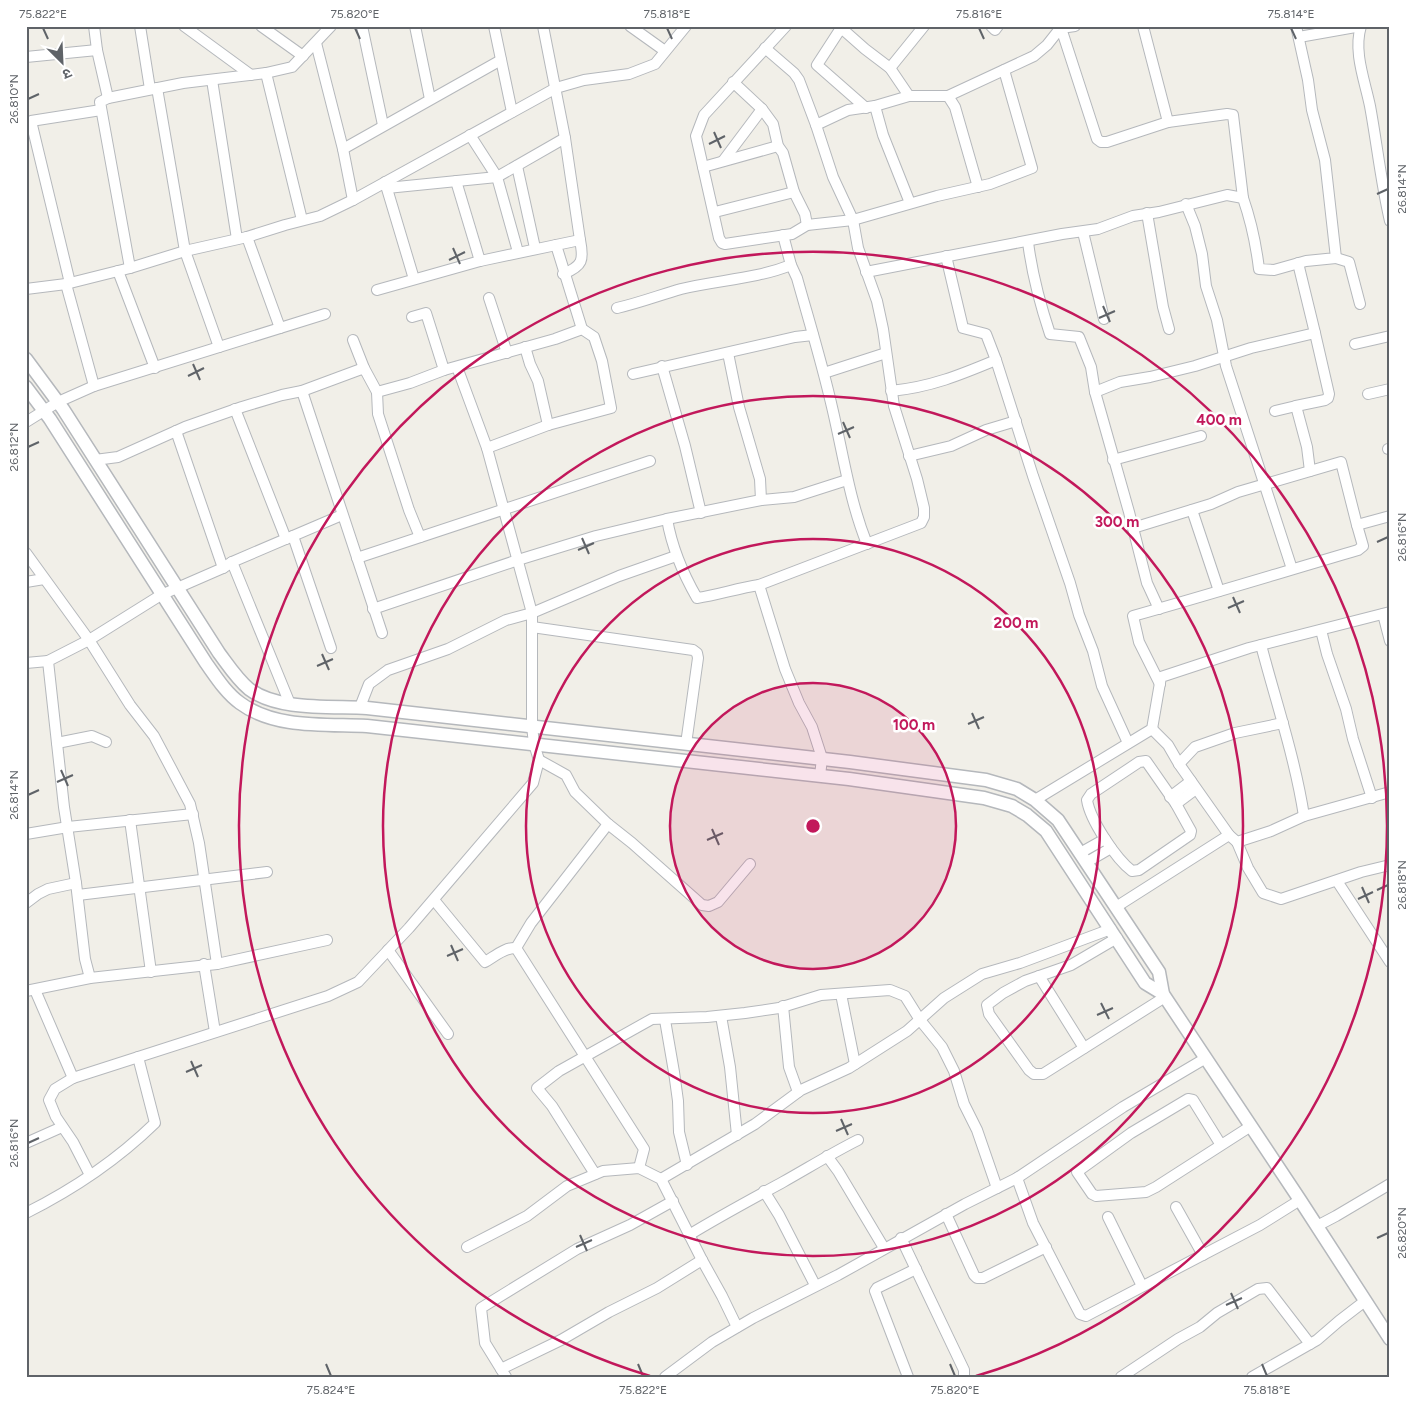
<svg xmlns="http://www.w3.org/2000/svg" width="1416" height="1403" font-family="Figtree,'Noto Sans Devanagari',sans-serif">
	<rect width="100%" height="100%" fill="#f1efe8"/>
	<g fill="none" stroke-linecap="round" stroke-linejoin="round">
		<defs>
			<g id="minor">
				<polyline points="94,26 97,50 108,98"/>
				<polyline points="140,26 150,89"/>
				<polyline points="184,26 251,75"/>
				<polyline points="261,26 303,56"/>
				<polyline points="362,26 383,125"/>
				<polyline points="415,26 430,99"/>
				<polyline points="494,26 512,112"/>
				<polyline points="543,26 565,138 580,240 556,245 582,329"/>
				<polyline points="630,26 665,51"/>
				<polyline points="786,26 704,115 696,136 719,238 722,243 725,244 792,234 807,225 853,220 937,196 990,184 1032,168 1004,70"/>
				<polyline points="839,26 865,49 890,68 909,96"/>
				<polyline points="991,26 995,30 998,26"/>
				<polyline points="1075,26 1061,28 1097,139 1101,142 1107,142 1168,122"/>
				<polyline points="1143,26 1168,122 1227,114 1233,115 1243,198"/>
				<path d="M 1361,26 C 1353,52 1365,81 1370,106 C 1377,144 1381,183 1390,221"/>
				<polyline points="841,28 817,65 866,108"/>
				<polyline points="1299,37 1361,26"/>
				<polyline points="316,43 343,149 353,200"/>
				<polyline points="26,57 97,50"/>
				<polyline points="890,68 924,26"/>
				<polyline points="266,73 302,220"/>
				<polyline points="212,80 237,239"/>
				<polyline points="733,82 762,109 773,124 778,146 783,153 794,192 805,214 807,225"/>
				<polyline points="157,88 185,251 219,347"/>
				<polyline points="948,96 955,107 978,187"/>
				<polyline points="875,106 883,135 910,203"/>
				<polyline points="816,125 848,110 875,106 909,96 948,96 1034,56 1047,45 1062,26"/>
				<polyline points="470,135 497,177 518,252"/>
				<polyline points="343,149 501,60"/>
				<polyline points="723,161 762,109"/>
				<polyline points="517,166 535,248"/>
				<polyline points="703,167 778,146"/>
				<polyline points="456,181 480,261"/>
				<polyline points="385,182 414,279"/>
				<polyline points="387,188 497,177 565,138"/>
				<polyline points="1186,204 1195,226 1202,254 1206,286 1217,320 1226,366 1292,569"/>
				<polyline points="715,212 794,192"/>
				<polyline points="1147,213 1163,307 1169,329"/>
				<polyline points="1083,232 1104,319"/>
				<path d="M 783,235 L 791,265 L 797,278 C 809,321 822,363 832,407 C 843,453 849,499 867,544"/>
				<polyline points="247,237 280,328"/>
				<path d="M 1028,242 C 1032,274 1040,304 1050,334 L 1079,337 L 1091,367 L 1095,392 L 1129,512 L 1147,583 L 1159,609"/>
				<polyline points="946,256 963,328 986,334 996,360 1033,476 1070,583 1079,615 1093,651 1102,686 1128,743"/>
				<polyline points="1336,258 1349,262 1360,304"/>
				<polyline points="1298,263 1315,333"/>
				<polyline points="130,268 100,102 108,98 183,83 266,73 292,67 331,26"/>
				<polyline points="118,271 155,368"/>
				<path d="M 866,272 L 1062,234 L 1098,229 L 1133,216 L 1159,212 L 1227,195 L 1243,198 C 1251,221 1256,244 1259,269 L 1274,270 L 1306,261 L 1336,258 L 1325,160 L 1312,110 L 1308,80 L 1296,26"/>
				<path d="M 563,274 C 583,266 584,260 580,240"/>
				<polyline points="70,283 31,121 101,110"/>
				<polyline points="66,284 94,386"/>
				<polyline points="26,289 66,284 130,268 185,251 247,237 285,225 320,216 353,200 556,88 584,80 629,74 655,64 686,26"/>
				<polyline points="377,290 480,261 556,245"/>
				<polyline points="489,298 507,353"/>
				<path d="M 617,308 C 639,303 660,295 681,289 C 718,280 756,279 791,265"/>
				<polyline points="412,317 426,313 444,370"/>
				<polyline points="353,340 364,368"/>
				<polyline points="1355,344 1390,336"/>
				<polyline points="525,347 530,364 538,381 548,425"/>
				<polyline points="728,353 739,407 760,479 761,500"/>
				<polyline points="662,366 685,446 701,513"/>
				<polyline points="824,373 886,353"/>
				<polyline points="633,374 795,337 813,335"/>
				<polyline points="302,391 382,633"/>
				<path d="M 891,391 C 931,387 960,375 996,360"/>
				<polyline points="377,392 378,414 409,510 420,537"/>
				<polyline points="1095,392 1120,382 1150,377 1195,366 1251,348 1315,333 1329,394 1328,398 1325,400 1296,406 1307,447 1310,471"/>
				<polyline points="1368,394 1390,389"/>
				<polyline points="235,409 286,539"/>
				<polyline points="1275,411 1296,406"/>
				<polyline points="26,422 58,402 94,386 325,314"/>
				<polyline points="176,431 223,568"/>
				<polyline points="1388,449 1390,449"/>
				<polyline points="909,456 951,446 986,430 1016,421"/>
				<polyline points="95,460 118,457 185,427 242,407 282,395 302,391 364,368 377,392 410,383 444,370 555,339 582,329 594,337 602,361 611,408 548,425 487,448"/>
				<polyline points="1113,460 1201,436"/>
				<polyline points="1192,510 1219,591"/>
				<path d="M 667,519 C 672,548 682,572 697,598 C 718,595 738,588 759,585 L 921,523 L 924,517 L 924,508 L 917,479 L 894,406 L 883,329 L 877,301 L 858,248 L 853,220 L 833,177 L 816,125 L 799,80 L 794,73 L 765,48"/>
				<polyline points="1133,528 1211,504 1238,492 1341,462 1357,525"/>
				<polyline points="293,536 331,648"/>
				<polyline points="26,553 89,640 48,661 64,807 76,883 85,959 90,978"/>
				<polyline points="357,558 650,461"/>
				<polyline points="232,562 290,704"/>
				<polyline points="26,582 44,579"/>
				<polyline points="759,585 785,669 799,703 812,727 822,758 820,776"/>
				<polyline points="373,609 518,560 596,536 667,519 761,500 794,497 847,480"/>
				<polyline points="1383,614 1390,641"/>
				<polyline points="532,627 693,650 697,653 698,658 686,744"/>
				<polyline points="1321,630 1327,654 1346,709 1353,739 1372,798"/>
				<path d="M 1261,645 C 1276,702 1295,758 1304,816"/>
				<polyline points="26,663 48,661"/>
				<path d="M 1160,684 L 1139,642 L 1133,616 C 1208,595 1283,572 1358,550 L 1363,546 L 1357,525 L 1390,516"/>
				<polyline points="360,707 369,684 388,670 448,649 506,620 532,613 619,576 676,556"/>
				<polyline points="1152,729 1168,745 1179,764 1229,835"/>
				<polyline points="57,743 92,736 106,742"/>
				<polyline points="539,760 566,775 575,792 608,824 632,843 702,905 709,906 718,902 750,864"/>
				<path d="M 1146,761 L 1176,804 L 1191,831 L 1190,835 L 1139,870 L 1132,871 C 1116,859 1090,820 1087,800 L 1091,794 L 1139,762 Z"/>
				<polyline points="1179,764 1195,747 1235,733 1283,723"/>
				<polyline points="1170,797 1191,781"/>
				<polyline points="1035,800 1152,729 1161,677 1249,648 1390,612"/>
				<polyline points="1176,804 1196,789"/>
				<polyline points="130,820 151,972"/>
				<polyline points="26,834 68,827 193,814"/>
				<polyline points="1237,842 1248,868 1263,893 1281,899 1361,872 1390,865"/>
				<polyline points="1080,853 1105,839"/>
				<polyline points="1087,862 1111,848"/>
				<polyline points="1337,881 1390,962"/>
				<polyline points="78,895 267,872"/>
				<path d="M 434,900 L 485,962 C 494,957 505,947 516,948"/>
				<polyline points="26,903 38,894 48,889 76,883"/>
				<polyline points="1116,907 1229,835 1237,842 1271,831 1304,816 1390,792"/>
				<polyline points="1117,938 1071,965 1025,981 1003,993 987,1005 989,1014 1029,1070 1034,1074 1043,1074 1165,997"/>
				<polyline points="516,948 644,1149 639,1168"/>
				<polyline points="516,948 531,923 608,824"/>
				<polyline points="388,950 448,1034"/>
				<polyline points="204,964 215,1032"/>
				<polyline points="217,964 199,843 190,804 154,736 130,705 89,640 161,595 223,568 232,562 342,515"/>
				<polyline points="1039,976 1084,1048"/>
				<polyline points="35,990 73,1078 328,996 358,982 409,928 533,783 539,760 534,744 532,726 532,613 487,448 457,367"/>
				<polyline points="26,991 90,978 217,964 327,940"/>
				<polyline points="841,994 855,1064"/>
				<polyline points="783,1006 789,1067 798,1092"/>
				<polyline points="721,1016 730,1067 737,1135"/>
				<polyline points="665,1020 674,1072 678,1101 679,1132 687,1165"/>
				<polyline points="73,1078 55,1089 49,1100 56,1117 73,1142 90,1175"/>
				<polyline points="26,1143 62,1127"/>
				<polyline points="1221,1145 1193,1100 1188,1099 1131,1133 1077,1172 1092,1194 1096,1196 1146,1192 1156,1187 1251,1126"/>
				<polyline points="827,1156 838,1171 884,1248"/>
				<polyline points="595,1174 552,1106 537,1088 559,1071 652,1019 707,1017 745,1013 779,1008 821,995 890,990 905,996 920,1020 942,1047 954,1071 964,1104 977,1130 997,1188"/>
				<polyline points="1017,1178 1033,1223 1080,1314 1086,1316 1260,1225 1300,1200"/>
				<polyline points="661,1179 755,1124 801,1090 849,1068 907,1031 944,998 982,974 1020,963 1111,929"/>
				<polyline points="764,1191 779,1215 815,1285"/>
				<polyline points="1176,1207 1203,1255"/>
				<path d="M 26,1213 C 72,1190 118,1159 155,1123 L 138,1057"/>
				<polyline points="946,1214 974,1275 977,1278 983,1278 1046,1247"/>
				<polyline points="1108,1217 1142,1286"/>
				<polyline points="1317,1226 1336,1216 1390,1184"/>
				<path d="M 689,1235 C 720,1216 752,1199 783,1182 C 808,1168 832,1153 858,1140"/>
				<polyline points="901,1238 964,1370 964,1377"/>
				<polyline points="467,1247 527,1216 567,1186 603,1171 639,1168 661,1179 702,1260 722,1296 737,1327"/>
				<polyline points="501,1369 561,1340 609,1312 657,1288 702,1260"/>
				<polyline points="506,1377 485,1343 481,1308 577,1249 630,1225 673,1201"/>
				<polyline points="665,1377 712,1342 753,1318 838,1275 965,1204 1017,1178 1123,1107 1206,1058"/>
				<polyline points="908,1377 875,1291 877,1288 916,1269"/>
				<polyline points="1121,1377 1178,1339 1200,1327 1217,1313 1258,1289 1267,1288 1310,1344"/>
				<polyline points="1252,1377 1317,1340 1339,1321 1365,1301"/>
			</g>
			<g id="tertiary">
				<path d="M 26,359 L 63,409 L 219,653 C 228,665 237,679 249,689 C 278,711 331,706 367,708 L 850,762 L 986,780 L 1017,789 L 1035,800 L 1058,820 L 1159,972 L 1163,994 L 1300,1200 L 1390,1339"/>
				<path d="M 26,387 L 50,419 L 206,663 C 216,677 226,693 240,703 C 275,729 326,724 367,726 L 849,779 L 984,798 L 1012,806 L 1027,815 L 1046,831 L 1145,983 L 1163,994"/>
			</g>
		</defs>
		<use href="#minor" stroke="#b5b8bc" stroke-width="12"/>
		<use href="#tertiary" stroke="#b5b8bc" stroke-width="15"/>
		<use href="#minor" stroke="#fff" stroke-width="10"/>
		<use href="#tertiary" stroke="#fff" stroke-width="12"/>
	</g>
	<path fill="none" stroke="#5f6368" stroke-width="2" d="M 43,28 L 48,39M 355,28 L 360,39M 667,28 L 672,39M 979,28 L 984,39M 1291,28 L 1296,39M 28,99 L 39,94M 714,132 L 721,148M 709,144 L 725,136M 1377,194 L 1388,189M 453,248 L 460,264M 449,260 L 465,252M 1103,306 L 1110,322M 1099,318 L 1115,311M 193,364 L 200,380M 188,376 L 204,368M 843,422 L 850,438M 838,434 L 854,427M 28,447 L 39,442M 582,538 L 589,554M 1377,542 L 1388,537M 578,550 L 594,543M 1233,597 L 1240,613M 1228,608 L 1244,601M 322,654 L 329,670M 317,666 L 333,659M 972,713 L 979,729M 968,724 L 984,717M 61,770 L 68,786M 57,782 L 73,775M 28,795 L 39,790M 712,829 L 719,845M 707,840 L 723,833M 1362,887 L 1369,903M 1377,890 L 1388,885M 1358,899 L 1373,892M 451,945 L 458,961M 447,956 L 463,949M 1101,1003 L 1109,1019M 1097,1015 L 1113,1008M 191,1061 L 198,1077M 186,1072 L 202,1065M 841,1119 L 848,1135M 836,1131 L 852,1124M 28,1143 L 39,1138M 580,1235 L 587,1251M 1377,1238 L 1388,1233M 576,1247 L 592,1240M 1231,1293 L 1238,1309M 1226,1305 L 1242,1298M 326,1364 L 331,1376M 638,1364 L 643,1376M 950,1364 L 955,1376M 1262,1364 L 1267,1376"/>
	<circle cx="813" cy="826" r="143" fill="#c2185b" fill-opacity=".12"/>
	<g fill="none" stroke="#c2185b" stroke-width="2.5">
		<circle cx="813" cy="826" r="143"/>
		<circle cx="813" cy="826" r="287"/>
		<circle cx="813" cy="826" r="430"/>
		<path d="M650 1376A574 574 0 1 1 976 1376"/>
	</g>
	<circle cx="813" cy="826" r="8" fill="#c2185b" stroke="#fff" stroke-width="2.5"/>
	<g font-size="15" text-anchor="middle" font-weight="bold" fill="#c2185b" stroke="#fff" stroke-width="5" stroke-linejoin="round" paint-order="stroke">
		<text x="1219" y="425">400 m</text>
		<text x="1117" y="527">300 m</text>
		<text x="1016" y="628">200 m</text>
		<text x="914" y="730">100 m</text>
	</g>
	<rect width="1416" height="1403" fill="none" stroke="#ffffff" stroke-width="55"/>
	<g transform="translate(62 62) rotate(156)" stroke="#ffffff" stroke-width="4" paint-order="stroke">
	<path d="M0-4L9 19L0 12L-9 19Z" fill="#5f6368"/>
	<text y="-8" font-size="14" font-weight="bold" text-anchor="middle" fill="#5f6368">उ</text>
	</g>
	<rect x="28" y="28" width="1360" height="1348" fill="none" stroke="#5f6368" stroke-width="2"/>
	<g font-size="12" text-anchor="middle" fill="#5f6368">
		<text x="43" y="18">75.822°E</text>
		<text x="355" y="18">75.820°E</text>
		<text x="667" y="18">75.818°E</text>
		<text x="979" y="18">75.816°E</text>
		<text x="1291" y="18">75.814°E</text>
		<text transform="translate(14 99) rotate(-90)" y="4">26.810°N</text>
		<text transform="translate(1402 189) rotate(-90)" y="4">26.814°N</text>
		<text transform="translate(14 447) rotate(-90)" y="4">26.812°N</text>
		<text transform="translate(1402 537) rotate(-90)" y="4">26.816°N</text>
		<text transform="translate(14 795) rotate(-90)" y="4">26.814°N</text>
		<text transform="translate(1402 885) rotate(-90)" y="4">26.818°N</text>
		<text transform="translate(14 1143) rotate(-90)" y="4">26.816°N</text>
		<text transform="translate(1402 1233) rotate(-90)" y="4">26.820°N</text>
		<text x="331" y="1394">75.824°E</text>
		<text x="643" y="1394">75.822°E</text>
		<text x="955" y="1394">75.820°E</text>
		<text x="1267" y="1394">75.818°E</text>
	</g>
</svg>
